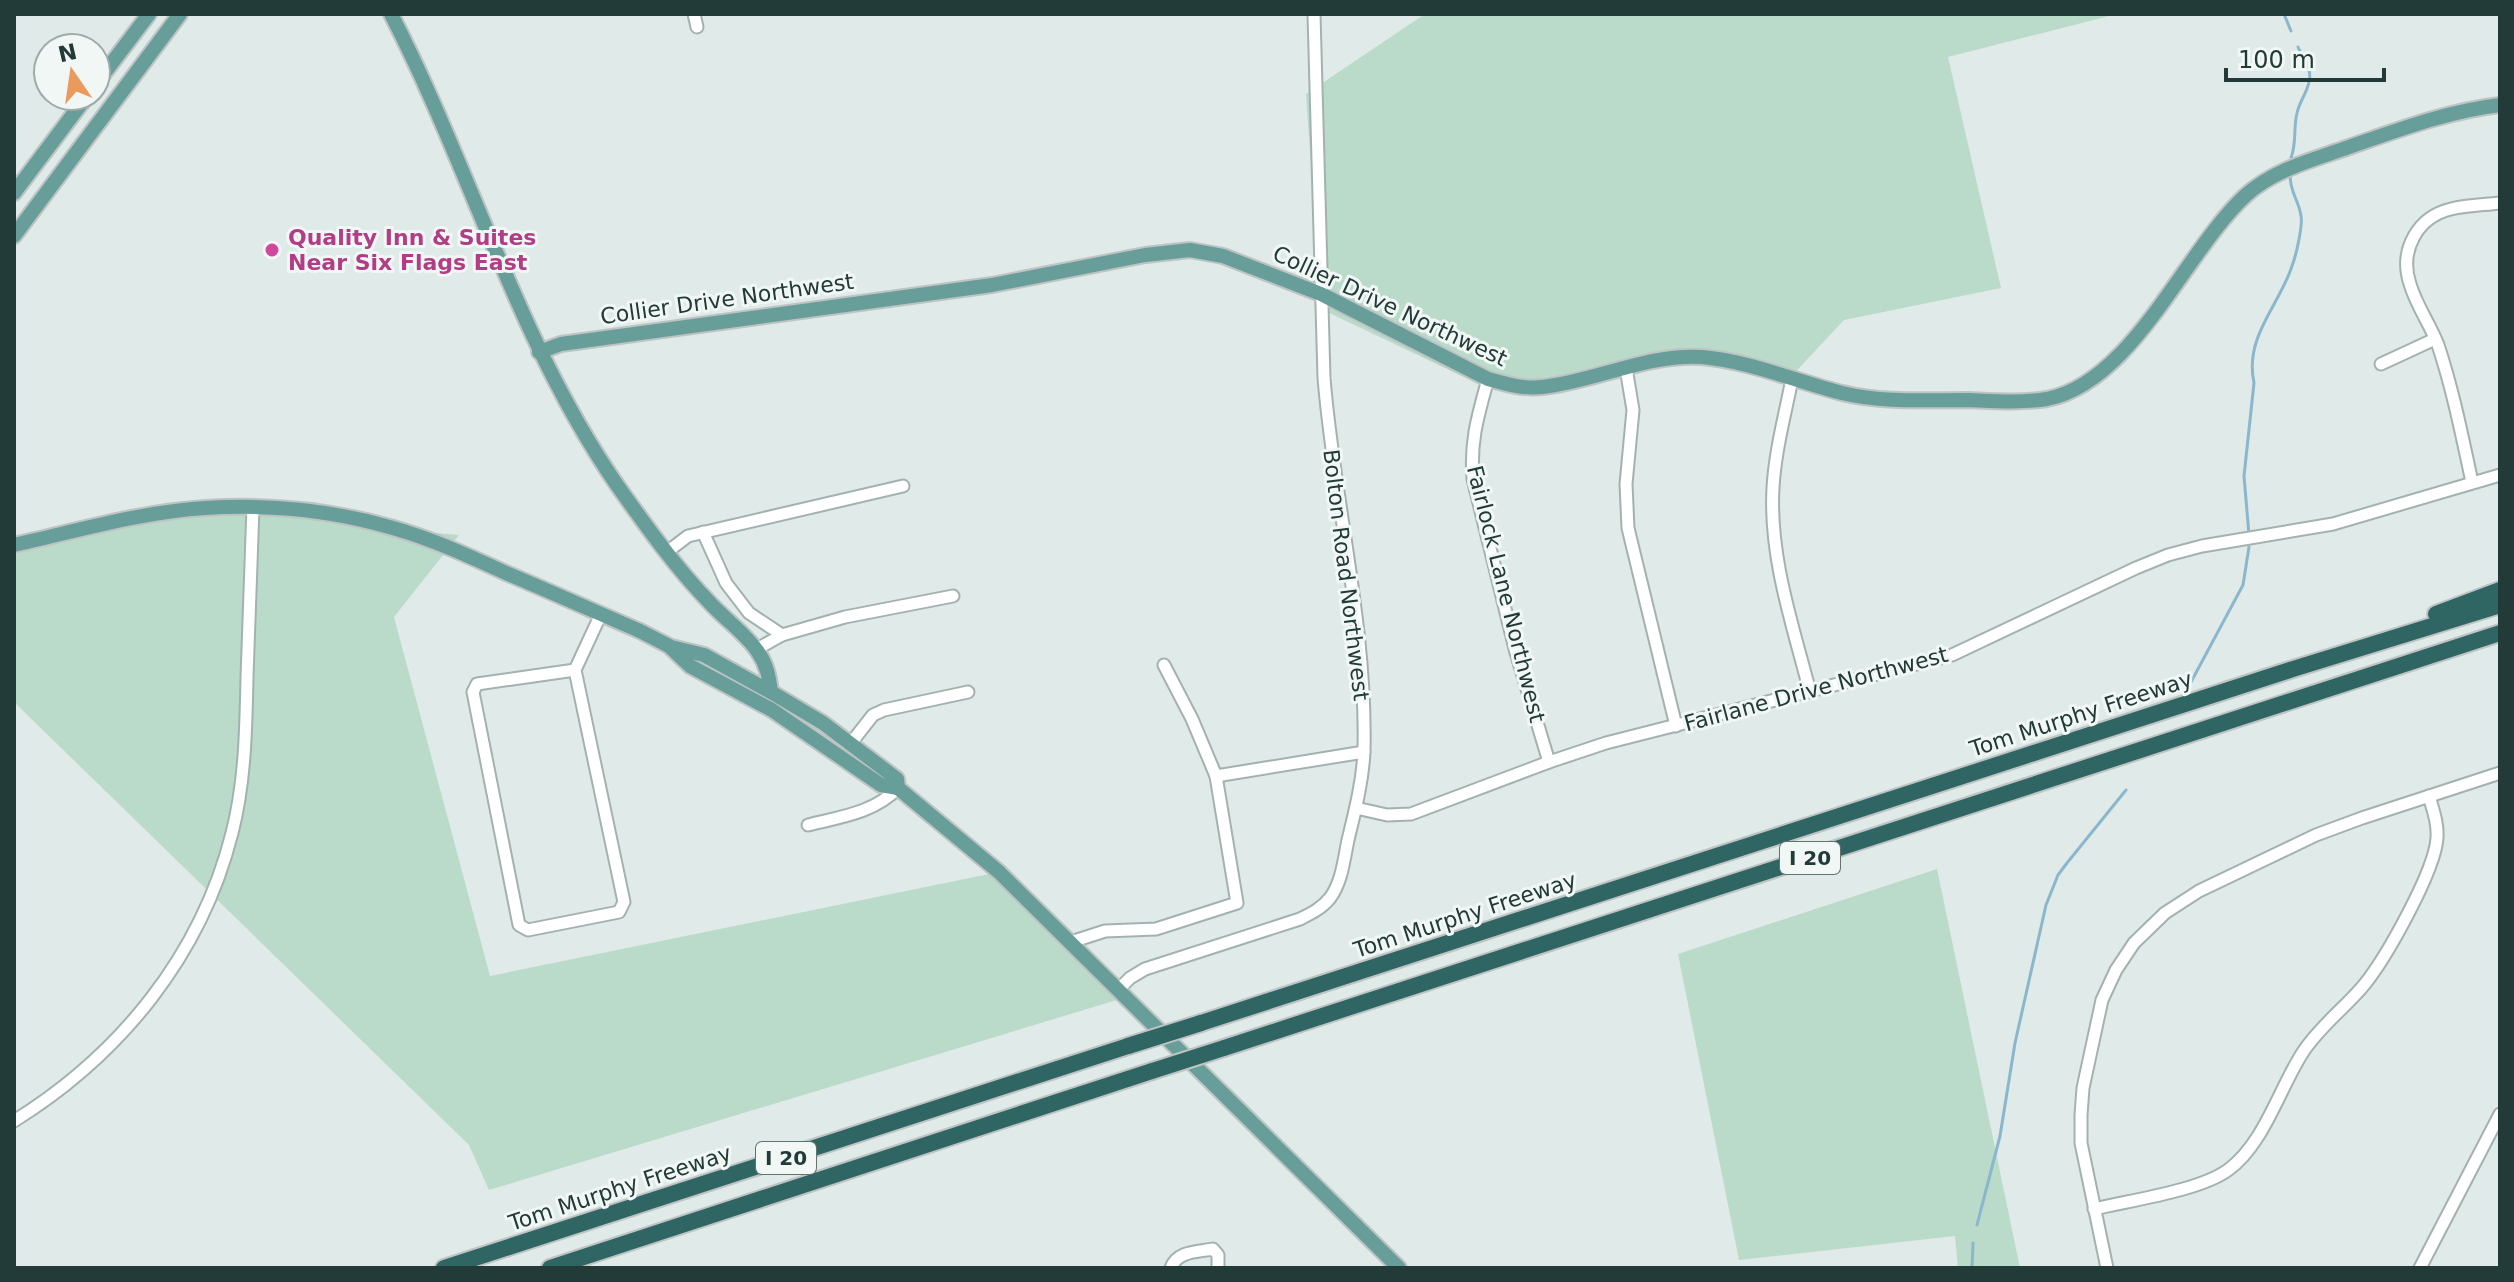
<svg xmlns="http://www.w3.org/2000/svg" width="2514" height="1282" font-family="'DejaVu Sans',sans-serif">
	<rect width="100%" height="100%" fill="#e0eae8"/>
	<g fill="#badbc9">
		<polygon points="1425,14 2117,14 1948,57 2001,288 1844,320 1786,382 1678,359 1603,376 1491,390 1321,309 1306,94"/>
		<polygon points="289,508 403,530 459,535 394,617 490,976 999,872 1130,996 489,1190 469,1145 14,702 14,554 176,516"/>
		<polygon points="1937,869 2020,1268 1958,1268 1955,1236 1739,1260 1678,954"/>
	</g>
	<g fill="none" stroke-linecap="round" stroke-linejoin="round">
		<g stroke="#8bb7cd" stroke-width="3">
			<polyline points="2284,14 2291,31"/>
			<path d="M 2291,158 C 2297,142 2293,129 2297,113 C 2300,99 2313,85 2309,70 C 2308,63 2301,54 2298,47"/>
			<path d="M 2249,535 L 2244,476 L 2254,383 C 2244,337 2279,306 2292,266 C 2296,256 2303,225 2301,216 C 2299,200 2290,194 2290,174"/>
			<polyline points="2191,682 2243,585 2249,547"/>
			<polyline points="1977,1225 2000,1136 2015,1043 2046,905 2058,875 2067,863 2126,790"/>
			<polyline points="1972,1268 1973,1243"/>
		</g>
		<defs>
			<g id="minor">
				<polyline points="694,14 697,27"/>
				<polyline points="2381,364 2435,339"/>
				<polyline points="1626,368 1633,410 1626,484 1628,528 1676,726"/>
				<path d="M 1488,379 C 1478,416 1470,440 1473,479 L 1515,649 L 1549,762"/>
				<path d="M 1792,379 C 1785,415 1775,451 1773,488 C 1769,557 1793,626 1810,692"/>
				<path d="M 2472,482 C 2462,436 2453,390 2438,345 C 2430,324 2416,305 2410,284 C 2399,251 2417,217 2451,209 C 2467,205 2484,205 2500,203"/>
				<polyline points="703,532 726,583 749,613 782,635"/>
				<polyline points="667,552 688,536 903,486"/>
				<polyline points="757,649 782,635 845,617 953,596"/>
				<polyline points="575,670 477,684 473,692 519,925 528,930 619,912 624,902 575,670 601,614"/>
				<polyline points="851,743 873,715 884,710 968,692"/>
				<polyline points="1216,776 1364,752"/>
				<polyline points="1356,808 1387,815 1411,814 1549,762 1606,743 1952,655 2136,568 2168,555 2202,546 2333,524 2500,475"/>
				<path d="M 808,825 C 840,817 874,813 898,788"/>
				<polyline points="1071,942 1105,931 1156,929 1237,903 1216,776 1192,719 1164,665"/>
				<path d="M 1119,989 L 1130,978 L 1145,969 L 1300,919 C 1312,913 1322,908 1330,898 C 1342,882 1344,859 1348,840 C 1355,811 1363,780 1364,750 C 1367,625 1334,502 1324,378 L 1314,14"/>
				<path d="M 14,1121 C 120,1055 201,956 232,833 C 245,783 246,729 247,677 C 249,620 251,563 253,507"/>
				<path d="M 2094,1209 C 2131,1200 2199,1191 2228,1170 C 2264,1144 2279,1089 2303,1052 C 2320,1026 2345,1008 2364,985 C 2386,958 2435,871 2437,838 C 2438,823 2433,810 2429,796"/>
				<path d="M 1171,1268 C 1177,1251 1197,1252 1213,1249 L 1218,1255 L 1218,1268"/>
				<polyline points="2107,1268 2081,1143 2081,1115 2083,1088 2102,1000 2116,970 2134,943 2165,913 2199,891 2316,835 2362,818 2500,773"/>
				<polyline points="2420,1268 2500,1114"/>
			</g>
			<g id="major">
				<path d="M 391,14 C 471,169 517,340 617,485 C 646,526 676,568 711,604 C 726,620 746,634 758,652 C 767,665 769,677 771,692"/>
				<polyline points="96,84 149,14"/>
				<polyline points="14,193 87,96"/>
				<polyline points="14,236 180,14"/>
				<path d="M 539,352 L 561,344 L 992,285 L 1145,255 L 1190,250 L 1223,256 L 1321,294 L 1488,379 C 1506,384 1523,389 1542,387 C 1593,382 1649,353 1702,357 C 1749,361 1795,381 1842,393 C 1883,403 1926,400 1968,400 C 1994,401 2021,403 2047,399 C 2133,382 2185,251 2246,195 C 2275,169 2313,160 2349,147 C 2398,130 2448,111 2500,105"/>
				<path d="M 14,545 C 77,531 141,512 205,508 C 268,504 332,510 393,528 C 432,539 469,556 506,573 C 551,592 596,612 640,631 L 671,647 L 704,655 L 771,692 L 823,723 L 897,779 L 898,788 L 999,872 L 1399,1268"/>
				<polyline points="671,648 690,666 772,710 881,785 898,788"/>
			</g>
			<g id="highway">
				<polyline points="2436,614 2500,590"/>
				<polyline points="1201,1023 2293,669 2500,605"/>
				<polyline points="1224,1048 2500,633"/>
				<polyline points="444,1268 1128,1046"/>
				<polyline points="550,1268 1152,1071"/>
			</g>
		</defs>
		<use href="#minor" stroke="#a3b2b0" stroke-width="15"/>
		<use href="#major" stroke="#bdc4c3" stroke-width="18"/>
		<use href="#highway" stroke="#bdc4c3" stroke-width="20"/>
		<use href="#minor" stroke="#fff" stroke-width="11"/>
		<use href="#major" stroke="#679e9a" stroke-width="14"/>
		<use href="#highway" stroke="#2f6563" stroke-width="16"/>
		<defs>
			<g id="highway-bridge">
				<polyline points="1128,1046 1201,1023"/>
				<polyline points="1152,1071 1224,1048"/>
			</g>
		</defs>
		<use href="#highway-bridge" stroke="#bdc4c3" stroke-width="20" stroke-linecap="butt"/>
		<use href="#highway-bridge" stroke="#2f6563" stroke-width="16"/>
	</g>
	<circle fill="#d1479c" stroke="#f1f7f5" stroke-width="3" cx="272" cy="250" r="8"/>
	<g text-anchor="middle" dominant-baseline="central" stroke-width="6" stroke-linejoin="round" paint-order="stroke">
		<g fill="#f1f7f5" stroke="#607371" stroke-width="2">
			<rect x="1780" y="842" width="60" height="32" rx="6"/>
			<rect x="756" y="1142" width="60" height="32" rx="6"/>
		</g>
		<g font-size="20" font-weight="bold" fill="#223a38">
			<text x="1810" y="858">I 20</text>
			<text x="786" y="1158">I 20</text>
		</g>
		<g font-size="22" font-weight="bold" fill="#b23c85" stroke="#f1f7f5" text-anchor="start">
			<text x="288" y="237">Quality Inn &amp; Suites<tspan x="288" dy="25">Near Six Flags East</tspan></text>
		</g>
		<g font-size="22" fill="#223a38" stroke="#f1f7f5">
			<text transform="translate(727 299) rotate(-8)">Collier Drive Northwest</text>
			<text transform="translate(1390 306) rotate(25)">Collier Drive Northwest</text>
			<text transform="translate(1346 575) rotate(83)">Bolton Road Northwest</text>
			<text transform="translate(1506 594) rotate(76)">Fairlock Lane Northwest</text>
			<text transform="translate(1816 689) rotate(-15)">Fairlane Drive Northwest</text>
			<text transform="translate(2081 714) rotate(-18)">Tom Murphy Freeway</text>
			<text transform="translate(1465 915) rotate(-18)">Tom Murphy Freeway</text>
			<text transform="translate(620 1188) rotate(-18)">Tom Murphy Freeway</text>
		</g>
	</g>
	<rect width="2514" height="1282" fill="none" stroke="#223a38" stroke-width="32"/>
	<g transform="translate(72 72) rotate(347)"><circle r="38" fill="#f1f7f5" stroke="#9eaba9" stroke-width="2"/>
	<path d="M0-6L14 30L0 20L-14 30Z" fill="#eb9a5e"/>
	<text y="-12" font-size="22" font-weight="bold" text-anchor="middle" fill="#223a38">N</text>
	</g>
	<path d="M2226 68v12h158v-12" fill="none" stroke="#223a38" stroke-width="4"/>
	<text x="2238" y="68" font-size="24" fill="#223a38" stroke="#f1f7f5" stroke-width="6" paint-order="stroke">100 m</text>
</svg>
